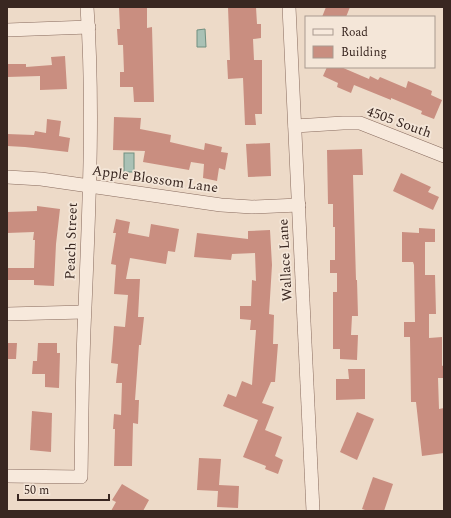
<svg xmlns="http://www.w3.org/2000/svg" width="451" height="518" font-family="Spectral,serif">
	<rect width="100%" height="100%" fill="#eddac8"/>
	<g fill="#a9c1b5" stroke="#708f80">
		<polygon points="205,29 206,47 197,47 197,30"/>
		<rect x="124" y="153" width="10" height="19"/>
	</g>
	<g fill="#c98e80">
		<polygon points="119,7 147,7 147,28 152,27 154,102 134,102 133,87 120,87 120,72 124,72 123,45 118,45 117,29 120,29"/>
		<polygon points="228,7 256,7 257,24 261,24 261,38 253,39 254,60 262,60 262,114 255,114 256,125 245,125 243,78 228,79 227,60 230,60"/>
		<polygon points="326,7 350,7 346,17 322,17"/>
		<polygon points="65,56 67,89 40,90 40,76 7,77 7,64 26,64 26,67 52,65 51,57"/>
		<polygon points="327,67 341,67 369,79 370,76 378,80 380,77 406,88 408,81 432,91 431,95 442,100 434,119 421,114 422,111 391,98 391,100 354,85 351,93 337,87 338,83 323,76"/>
		<polygon points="114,117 141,118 140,129 171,135 170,142 204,150 205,143 222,147 221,152 228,153 225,170 219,168 217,181 203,178 204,164 191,162 189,170 143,162 145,151 113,150"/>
		<polygon points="47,119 61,121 59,136 70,138 68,152 25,147 7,146 7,134 34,135 35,131 46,133"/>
		<polygon points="270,143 271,176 248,177 246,144"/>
		<polygon points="362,149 363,175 353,175 356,280 357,280 358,316 352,316 351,335 358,335 357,360 340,359 340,349 333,349 333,292 337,292 337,273 330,273 330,260 335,260 335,227 333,227 333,204 328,204 327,150"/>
		<polygon points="401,173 431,187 428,192 439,197 433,210 393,191"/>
		<polygon points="37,206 60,209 56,244 54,286 34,285 34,280 7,280 7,268 34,268 35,240 33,240 34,232 7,233 7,212 37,211"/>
		<polygon points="116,219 130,222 128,233 149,237 151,224 179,229 175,252 168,251 166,264 130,258 126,279 140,279 138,317 144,317 141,345 139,345 135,400 139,400 138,424 133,423 132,466 114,466 115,429 113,429 114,414 121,415 122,383 116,383 118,364 111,363 113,340 114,326 125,327 128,295 114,294 116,265 111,264 116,233 113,233"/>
		<polygon points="419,228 435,229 435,242 425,242 425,275 435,275 436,314 429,314 429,338 442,337 442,366 444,365 444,378 438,378 439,409 444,408 444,453 422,456 416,402 411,402 410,337 404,337 404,322 415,322 414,265 413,262 402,262 402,232 419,233"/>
		<polygon points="270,230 272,265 269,314 274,315 273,344 278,344 275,382 271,382 262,403 274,407 265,430 282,437 275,456 283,460 278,474 265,469 266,466 243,457 258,420 223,406 228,394 236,397 242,381 252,385 256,330 250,330 251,320 240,319 240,306 251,306 252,280 256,281 255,253 232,254 231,260 194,257 197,233 248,239 248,231"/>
		<polygon points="7,343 17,343 16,359 7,359"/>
		<polygon points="38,343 57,343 57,353 60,353 59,388 45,387 45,374 32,374 33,361 37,361"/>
		<polygon points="348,369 365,369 365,399 336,400 336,379 349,379"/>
		<polygon points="32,411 52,413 51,452 30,450"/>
		<polygon points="357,412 374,419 357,460 340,452"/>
		<polygon points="199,458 221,459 219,485 239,486 238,508 217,507 218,491 197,490"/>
		<polygon points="373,477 393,484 384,511 368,511 362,509"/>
		<polygon points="122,484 149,500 143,511 111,511 116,502 112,500"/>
	</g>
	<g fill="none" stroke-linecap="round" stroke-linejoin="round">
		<defs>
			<g id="minor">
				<polyline points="289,7 313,511"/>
				<polyline points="7,30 89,27"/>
				<polyline points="295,126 343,123 360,123 444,156"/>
				<polyline points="7,177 41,179 221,205 252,207 299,205"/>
				<polyline points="7,314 84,312"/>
				<path d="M 7,476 L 81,477 C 82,420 82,364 85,307 C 89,207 94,107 87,7"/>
			</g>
		</defs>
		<use href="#minor" stroke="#886b5e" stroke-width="14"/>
		<use href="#minor" stroke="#f7e9dc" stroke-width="13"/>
	</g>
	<g text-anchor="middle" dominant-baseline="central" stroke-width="3.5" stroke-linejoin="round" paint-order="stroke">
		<g font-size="14" fill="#392721" stroke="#f4e6d8">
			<text transform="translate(399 122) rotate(20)">4505 South</text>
			<text transform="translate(155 179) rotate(8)">Apple Blossom Lane</text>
			<text transform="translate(71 241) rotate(-88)">Peach Street</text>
			<text transform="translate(285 260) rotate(-93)">Wallace Lane</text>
		</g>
	</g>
	<rect width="451" height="518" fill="none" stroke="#392721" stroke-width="16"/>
	<rect x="305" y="16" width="130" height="52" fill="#f4e6d8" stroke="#a99a8f"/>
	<rect x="313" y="29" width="20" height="6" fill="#f7e9dc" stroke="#a99a8f"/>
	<text x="341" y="36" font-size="12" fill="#392721">Road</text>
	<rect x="313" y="46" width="20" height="12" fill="#c98e80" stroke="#a99a8f"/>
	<text x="341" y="56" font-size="12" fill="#392721">Building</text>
	<path d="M18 494v6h91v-6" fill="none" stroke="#392721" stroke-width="2"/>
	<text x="24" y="494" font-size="12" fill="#392721" stroke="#f4e6d8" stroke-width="3" paint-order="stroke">50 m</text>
</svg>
